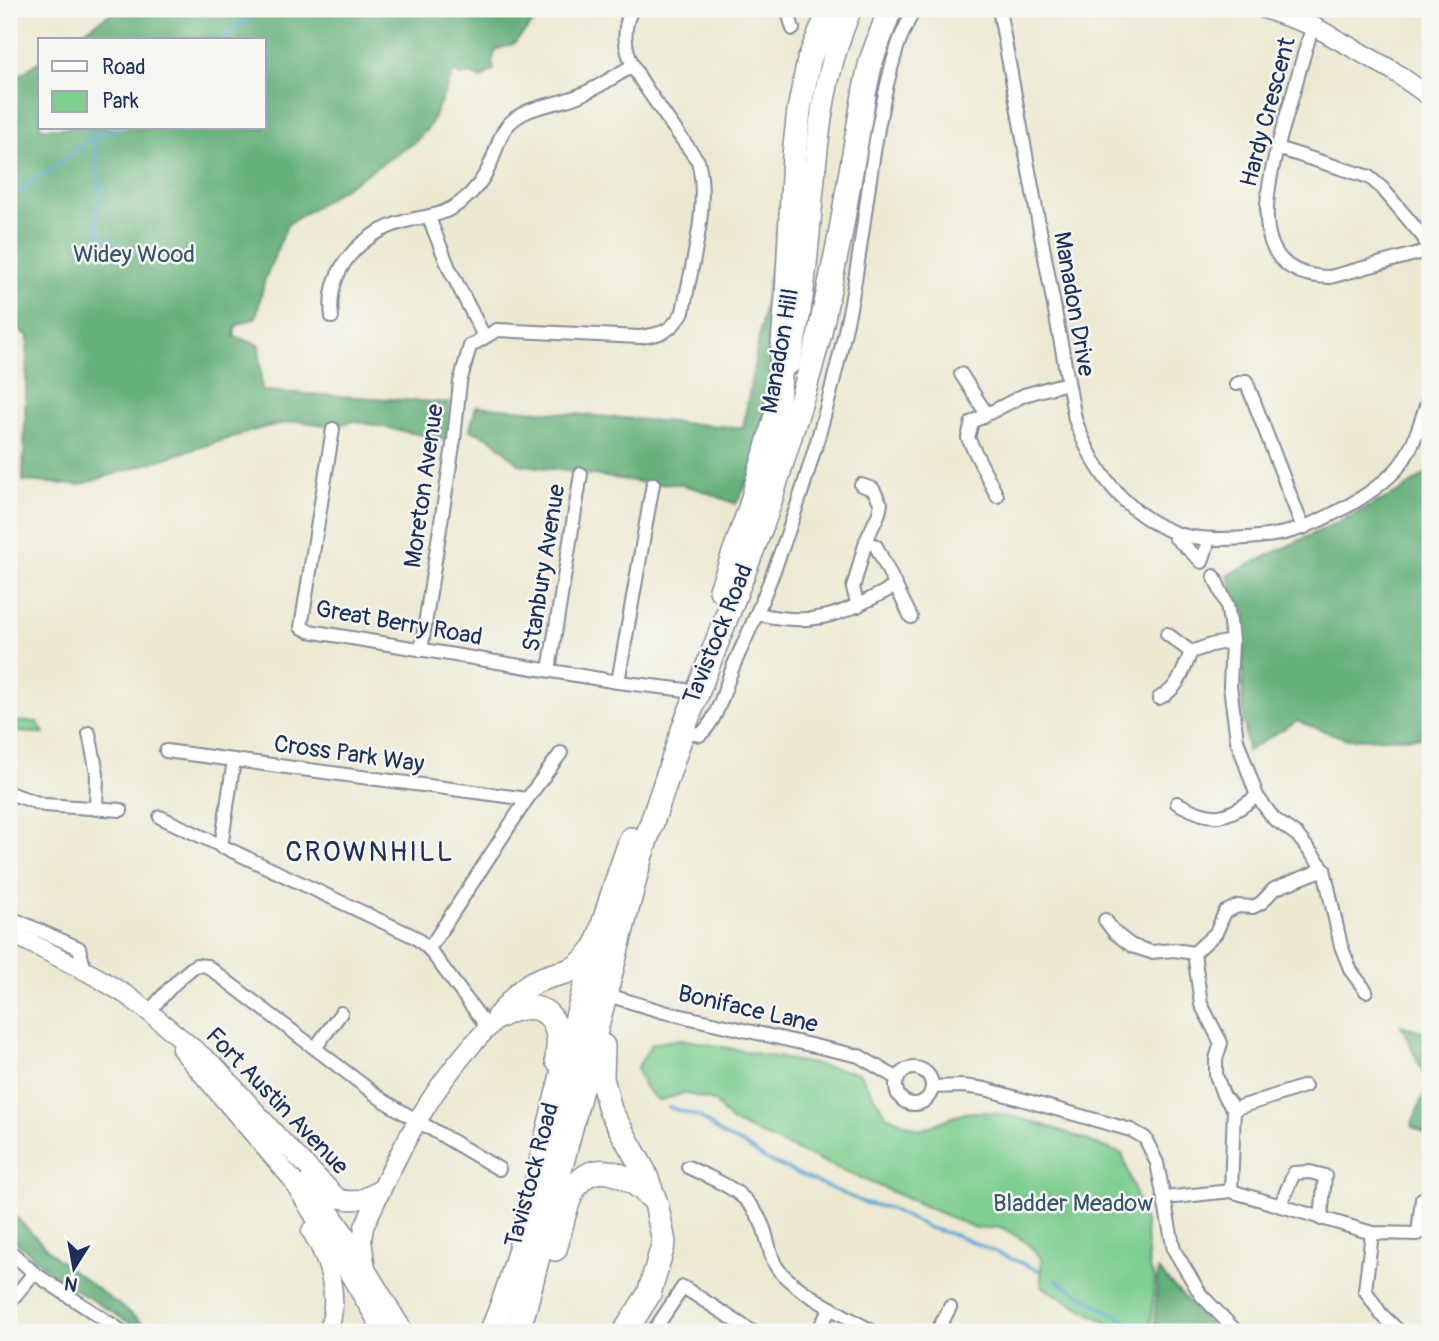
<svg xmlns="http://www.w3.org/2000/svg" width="1439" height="1341" font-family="Pangolin,sans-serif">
	<rect width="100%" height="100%" fill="#f6f6f2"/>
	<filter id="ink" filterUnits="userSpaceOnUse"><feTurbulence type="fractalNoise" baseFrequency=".0143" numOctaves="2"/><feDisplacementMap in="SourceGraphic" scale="14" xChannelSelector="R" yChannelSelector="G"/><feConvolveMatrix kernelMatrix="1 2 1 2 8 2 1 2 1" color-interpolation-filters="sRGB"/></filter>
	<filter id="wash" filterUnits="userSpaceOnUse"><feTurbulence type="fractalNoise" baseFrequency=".00686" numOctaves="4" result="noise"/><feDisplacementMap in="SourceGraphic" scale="28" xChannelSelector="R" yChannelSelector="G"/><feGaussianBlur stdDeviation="1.57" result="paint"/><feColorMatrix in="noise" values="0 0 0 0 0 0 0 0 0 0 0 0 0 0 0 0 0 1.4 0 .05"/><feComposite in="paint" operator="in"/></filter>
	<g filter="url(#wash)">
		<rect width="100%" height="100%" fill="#ede9d1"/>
		<g fill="#7dce8f" stroke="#4c7e76" stroke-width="2">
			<polygon points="9,721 37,722 44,733 9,732"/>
			<path d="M 681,1039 L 859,1073 L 886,1115 L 920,1130 C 935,1125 951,1116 966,1113 C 1005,1106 1084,1139 1122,1154 L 1145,1223 L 1149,1267 L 1155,1279 L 1150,1332 L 1123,1332 L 1041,1286 L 1041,1258 L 1026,1242 L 1001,1227 L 977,1229 L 732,1122 L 714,1101 L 685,1093 L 658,1101 L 643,1085 L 637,1068 L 652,1044 Z"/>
		</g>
		<g fill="#66b17a" stroke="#40706c" stroke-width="2">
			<polygon points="117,9 547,9 513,44 496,50 492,62 494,69 481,79 470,74 460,76 454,71 429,127 414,143 287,225 265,279 256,317 236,326 234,336 259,345 262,391 450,403 446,440 354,421 332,426 297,421 262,428 79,485 23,481 28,335 9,327 9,83 40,61 40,128 264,128 264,40 71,40"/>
			<polygon points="780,218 786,220 765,435 747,483 736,504 698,489 679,484 653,484 519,464 492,439 470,430 476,406 743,428"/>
			<polygon points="1430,471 1430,737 1347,739 1297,721 1247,751 1242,699 1245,612 1236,600 1228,575 1401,491"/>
			<polygon points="1401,1025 1430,1033 1430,1136 1411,1126 1428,1084"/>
			<polygon points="9,1210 56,1258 155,1332 144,1332 58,1279 9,1235"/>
			<polygon points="1158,1270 1217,1332 1154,1332"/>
		</g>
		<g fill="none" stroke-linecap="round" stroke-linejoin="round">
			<g stroke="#5ba7d4" stroke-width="3.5">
				<polyline points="221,40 262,9"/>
				<polyline points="94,136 100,197 97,219 99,232 114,245"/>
				<polyline points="16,194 63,161 94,136 120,128"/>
				<polyline points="669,1107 700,1117 726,1137 741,1143 766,1160 865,1203 888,1208 929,1228 958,1236 1038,1270"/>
				<polyline points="1057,1281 1144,1332"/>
			</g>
		</g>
	</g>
	<g filter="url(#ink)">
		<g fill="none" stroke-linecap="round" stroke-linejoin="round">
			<defs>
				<g id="street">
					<polyline points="787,9 793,29"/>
					<path d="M 999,9 L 1075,419 C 1092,468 1123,512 1173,532 C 1202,544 1275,539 1304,527 C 1336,514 1371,495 1395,471 C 1414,451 1421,419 1430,394"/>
					<path d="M 1313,26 C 1303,55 1296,84 1287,114 C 1271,170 1235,276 1330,277 L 1430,250"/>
					<polyline points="1277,148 1369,177 1382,188 1424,238 1428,250"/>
					<polyline points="429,218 449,268 484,336"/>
					<path d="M 332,317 C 326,269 361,233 406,221 C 429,215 441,217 461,202 C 475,191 486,176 492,160 C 497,148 499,136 507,126 C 526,104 557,106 580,95 C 598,88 615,76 632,66"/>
					<polyline points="961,374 986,413"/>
					<polyline points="1236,384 1246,381 1303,528"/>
					<polyline points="333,429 301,627 309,631 618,682 686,690"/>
					<polyline points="997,496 968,438 972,422 1024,395 1067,383"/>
					<polyline points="1176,534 1175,537 1202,562 1209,539"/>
					<polyline points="866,541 876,546 911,617"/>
					<polyline points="1214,576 1227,605 1230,622 1232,641 1230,686 1237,740 1257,796 1274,819 1297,835 1324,869 1341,946 1351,971 1366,991"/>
					<polyline points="858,606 853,588 866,541 879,513 881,504 873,489 861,485"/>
					<path d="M 758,614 C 819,628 843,613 896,586"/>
					<path d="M 421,650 L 454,439 L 460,382 L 470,346 L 497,330 L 640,337 C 663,334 670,332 683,312 C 691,267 710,205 698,161 C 685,143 672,126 660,108 C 639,78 613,46 632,9"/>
					<polyline points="1191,652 1211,645 1232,641"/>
					<polyline points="549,670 581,474"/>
					<polyline points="618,682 653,484"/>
					<path d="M 1159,698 C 1179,689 1183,671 1191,652 L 1167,634"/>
					<path d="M 683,730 L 700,735 C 720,718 725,683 736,660 C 786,554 827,422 850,308 C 867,222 871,132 897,48 C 901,34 909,21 914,9"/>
					<polyline points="89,733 97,773 96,809"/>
					<polyline points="166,751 527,799"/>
					<polyline points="9,793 44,805 121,810"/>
					<path d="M 1177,803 C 1214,822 1224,821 1257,796"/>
					<polyline points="160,817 415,937 429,949 488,1028"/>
					<polyline points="221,847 234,760"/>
					<polyline points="9,917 79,948 85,970"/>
					<polyline points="1105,920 1115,933 1132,946 1151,952 1174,950 1194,953"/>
					<polyline points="429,949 527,799 561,753"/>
					<polyline points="1194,953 1201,1004 1221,1043 1216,1059 1216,1075 1223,1095 1234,1109 1231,1191"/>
					<polyline points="1194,953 1216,933 1225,912 1238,906 1253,907 1261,903 1274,889 1324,869"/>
					<polyline points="601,993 664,1012 859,1056 898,1079"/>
					<path d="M 149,1012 C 163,995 178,978 196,965 L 207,966 L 384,1101 L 499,1169"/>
					<polyline points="315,1048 341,1013"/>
					<circle cx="914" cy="1086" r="18"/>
					<polyline points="932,1087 963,1086 985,1089 1131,1130 1145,1138 1157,1163 1174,1250 1201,1295 1237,1332"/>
					<polyline points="1234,1109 1305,1086"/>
					<path d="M 688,1167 C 720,1183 747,1190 762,1224 C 768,1237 769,1254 776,1266 C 790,1289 849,1318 874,1332"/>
					<polyline points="1165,1198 1231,1191 1372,1233 1418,1234 1422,1199 1430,1200"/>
					<polyline points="1280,1206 1294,1173 1310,1172 1325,1176 1321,1219"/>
					<polyline points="1372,1233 1365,1290 1381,1314 1400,1332"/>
					<polyline points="9,1250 34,1273 123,1332"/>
					<polyline points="9,1303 34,1273"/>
					<polyline points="653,1332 683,1287 753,1332"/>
					<polyline points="817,1332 831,1308"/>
					<polyline points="937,1332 950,1307"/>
				</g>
				<g id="secondary">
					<polyline points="1264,9 1313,26 1392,70 1430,97"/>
					<path d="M 9,932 L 95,976 L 128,996 L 149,1012 L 217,1068 L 279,1138 L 338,1198 C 356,1204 365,1198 381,1189"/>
					<polyline points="181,1049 292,1179 384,1332"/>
					<polyline points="309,1181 343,1231 404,1332"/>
					<path d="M 311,1231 C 330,1261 340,1298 328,1332"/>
					<path d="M 366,1269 L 362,1240 L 364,1227 C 399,1150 433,1081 494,1022"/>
				</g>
				<path id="primary" d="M 789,364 C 820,248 802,120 851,9"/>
				<g id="highway">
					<polyline points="721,590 750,508 777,412 787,296 794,156 799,110 809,60 830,9"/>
					<path d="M 501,1014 C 512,1002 522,987 537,981 C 565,968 571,979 593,950"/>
					<path d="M 498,1017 C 523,1003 554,1001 558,1038 C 559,1045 557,1053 557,1060"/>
					<polyline points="603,1046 602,1078 610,1110 644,1171 656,1203 664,1242 649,1294 626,1330"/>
					<path d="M 555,1249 C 561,1230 564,1207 573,1191 C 593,1154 631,1177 652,1198"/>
					<path d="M 491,1332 C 519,1270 532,1198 548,1132 C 572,1033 597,935 631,839"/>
					<polyline points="516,1332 524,1311 641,855 683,730 765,517 805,388 819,337 840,236 865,89 871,61 890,9"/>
				</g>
			</defs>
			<use href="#street" stroke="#848c98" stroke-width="16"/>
			<use href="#secondary" stroke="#848c98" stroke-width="21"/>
			<use href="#primary" stroke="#848c98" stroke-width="24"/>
			<use href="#highway" stroke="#848c98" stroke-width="26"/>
			<use href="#street" stroke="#fff" stroke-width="12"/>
			<use href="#secondary" stroke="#fff" stroke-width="18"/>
			<use href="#primary" stroke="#fff" stroke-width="21"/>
			<use href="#highway" stroke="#fff" stroke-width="23"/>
		</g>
	</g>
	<g text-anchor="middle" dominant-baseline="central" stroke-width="5" stroke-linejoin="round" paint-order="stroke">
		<g font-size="24" fill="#1b2f5e" stroke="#f6f6f2">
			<text transform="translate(1268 112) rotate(-75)">Hardy Crescent</text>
			<text transform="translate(1074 304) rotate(80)">Manadon Drive</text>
			<text transform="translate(780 351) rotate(-80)">Manadon Hill</text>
			<text transform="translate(424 486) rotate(-82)">Moreton Avenue</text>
			<text transform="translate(544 568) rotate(-81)">Stanbury Avenue</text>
			<text transform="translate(399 623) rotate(10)">Great Berry Road</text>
			<text transform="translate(718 634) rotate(-68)">Tavistock Road</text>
			<text transform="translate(349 754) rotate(8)">Cross Park Way</text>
			<text transform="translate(748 1009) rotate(13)">Boniface Lane</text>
			<text transform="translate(277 1101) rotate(46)">Fort Austin Avenue</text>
			<text transform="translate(532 1175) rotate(-75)">Tavistock Road</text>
		</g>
		<g font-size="24" fill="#34576a" stroke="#f6f6f2">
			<text x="134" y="254">Widey Wood</text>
			<text x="1073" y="1203">Bladder Meadow</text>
		</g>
		<g font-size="28" letter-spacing="2" fill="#1b2f5e" stroke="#f6f6f2">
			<text x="370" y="852">CROWNHILL</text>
		</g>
	</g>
	<rect width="1439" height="1341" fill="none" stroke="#f6f6f2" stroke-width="35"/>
	<rect x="38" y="38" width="228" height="91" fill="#f6f6f2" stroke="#9ea6b7" stroke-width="2"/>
	<rect x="52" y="61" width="35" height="10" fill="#ffffff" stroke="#9ea6b7" stroke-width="2"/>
	<text x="102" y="74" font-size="21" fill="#1b2f5e">Road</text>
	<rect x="52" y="91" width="35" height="21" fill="#7dce8f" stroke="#9ea6b7" stroke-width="2"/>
	<text x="102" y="108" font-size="21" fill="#1b2f5e">Park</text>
	<g transform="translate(74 1268) rotate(191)" stroke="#f6f6f2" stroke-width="5" paint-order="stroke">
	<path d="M0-5L12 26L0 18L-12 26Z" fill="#1b2f5e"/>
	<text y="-10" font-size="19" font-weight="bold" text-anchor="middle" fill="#1b2f5e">N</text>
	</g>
</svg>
